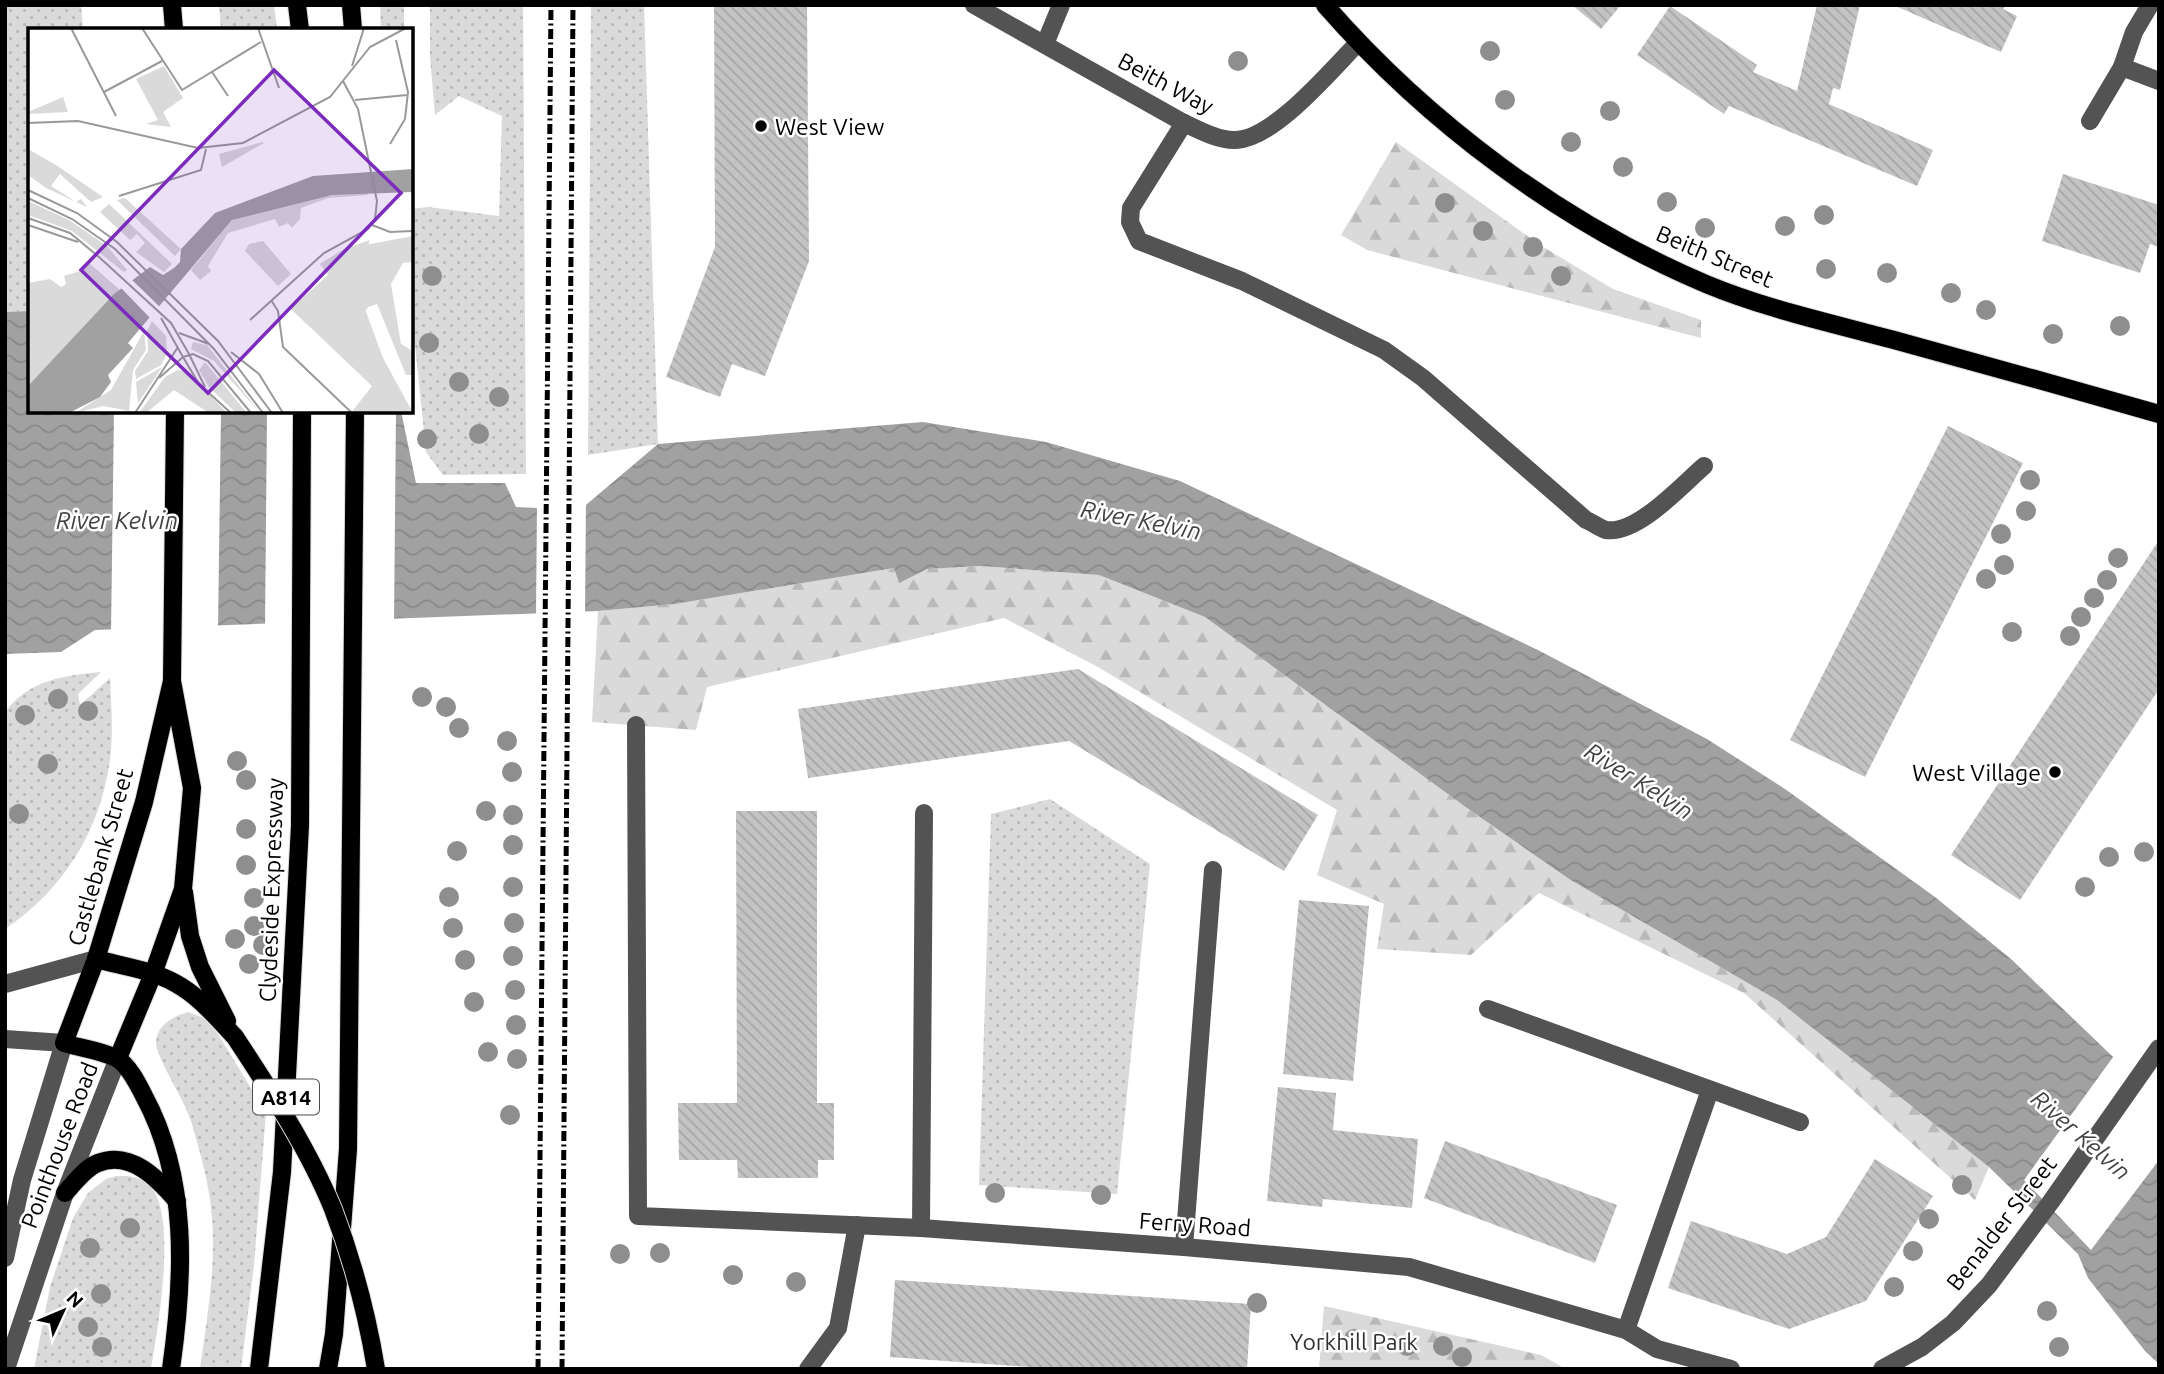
<svg xmlns="http://www.w3.org/2000/svg" width="2164" height="1374" font-family="Ubuntu,sans-serif">
	<defs>
		<pattern id="green-dots" width="8" height="8" patternUnits="userSpaceOnUse" patternTransform="scale(1.75)"><rect width="8" height="8" fill="#dadada"/><path d="M2 2h.1M6 6h.1" fill="none" stroke="#b9b9b9" stroke-width="1.8" stroke-linecap="round"/></pattern>
		<pattern id="forest-firs" width="22" height="20" patternUnits="userSpaceOnUse" patternTransform="scale(1.75)"><rect width="22" height="20" fill="#dadada"/><path d="M5 1l3.5 6h-7zM16 11l3.5 6h-7z" fill="#b9b9b9"/></pattern>
		<pattern id="water-waves" width="16" height="10" patternUnits="userSpaceOnUse" patternTransform="scale(1.75)"><rect width="16" height="10" fill="#a1a1a1"/><path d="M0 5q4-4 8 0t8 0" fill="none" stroke="#898989"/></pattern>
		<pattern id="building-back-hatch" width="6" height="6" patternUnits="userSpaceOnUse" patternTransform="scale(1.75)"><rect width="6" height="6" fill="#c3c3c3"/><path d="M-1 5l2 2M0 0l6 6M5-1l2 2" fill="none" stroke="#a6a6a6"/></pattern>
	</defs>
	<rect width="100%" height="100%" fill="#fff"/>
	<g fill="url(#green-dots)">
		<polygon points="5,5 81,5 83,30 30,30 30,311 5,312"/>
		<polygon points="219,5 274,5 277,30 221,30"/>
		<polygon points="380,5 404,5 404,30 381,30"/>
		<polygon points="430,5 523,5 526,474 443,475 426,452 411,305 411,209 428,207 499,216 502,116 459,96 435,115 430,57"/>
		<polygon points="591,5 644,5 658,444 588,455"/>
		<path d="M 101,672 L 78,694 L 80,705 L 110,678 C 111,702 113,726 111,749 C 105,822 67,888 5,929 L 5,712 C 30,679 63,676 101,672 Z"/>
		<polygon points="1050,799 1150,864 1117,1194 979,1185 991,814"/>
		<path d="M 188,1012 L 204,1018 L 218,1034 L 266,1113 L 254,1265 L 241,1369 L 200,1369 C 208,1311 219,1252 209,1193 C 205,1169 198,1145 191,1121 C 185,1101 157,1059 156,1043 C 156,1025 174,1016 188,1012 Z"/>
		<path d="M 116,1176 C 128,1176 138,1176 147,1183 C 180,1209 157,1331 151,1369 L 34,1369 L 50,1287 L 73,1218 L 88,1193 L 106,1179 Z"/>
	</g>
	<g fill="url(#forest-firs)">
		<polygon points="1396,142 1540,245 1613,289 1701,320 1701,338 1367,250 1341,235"/>
		<polygon points="980,566 1099,575 1205,617 1467,808 1569,879 1777,1000 1989,1167 1975,1200 1744,993 1539,893 1471,955 1377,949 1384,904 1317,875 1337,810 1098,667 1004,618 707,687 696,730 592,722 598,611 675,604 894,568 899,582 927,569"/>
		<polygon points="1324,1306 1541,1355 1566,1369 1319,1369"/>
	</g>
	<polygon fill="url(#water-waves)" points="30,311 30,411 401,411 416,483 505,483 516,507 580,510 658,444 923,422 1046,442 1180,481 1538,650 1707,739 1785,789 1935,897 2011,959 2159,1101 2159,1364 2145,1351 2088,1278 2078,1254 1989,1167 1777,1000 1569,879 1467,808 1205,617 1099,575 980,566 927,569 899,583 894,568 675,604 598,611 95,630 61,652 5,654 5,312"/>
	<g fill="#fff">
		<polygon points="114,411 221,411 218,629 111,633"/>
		<polygon points="267,411 396,411 394,622 265,627"/>
		<polygon points="586,501 585,615 536,617 537,505 579,507"/>
		<polygon points="2116,1053 2159,1096 2159,1160 2091,1250 2024,1180"/>
	</g>
	<g fill="url(#building-back-hatch)">
		<polygon points="714,5 807,5 809,261 765,376 732,364 720,397 666,377 715,247"/>
		<polygon points="1572,5 1621,5 1601,29"/>
		<polygon points="1817,5 1860,5 1840,90 1833,88 1829,104 1933,150 1917,186 1729,106 1724,114 1637,55 1670,6 1757,65 1753,72 1797,91"/>
		<polygon points="1893,5 2006,5 2003,9 2017,16 2001,52"/>
		<polygon points="2063,174 2159,205 2159,247 2150,244 2140,273 2042,241"/>
		<polygon points="1948,426 2023,463 1865,777 1790,740"/>
		<polygon points="2159,540 2159,689 2020,900 1951,855"/>
		<polygon points="1078,669 1318,815 1284,871 1069,741 808,778 798,709"/>
		<polygon points="736,811 817,811 817,1103 834,1103 834,1160 818,1160 818,1178 738,1178 737,1160 679,1160 678,1103 737,1103"/>
		<polygon points="1299,900 1369,906 1353,1081 1283,1074"/>
		<polygon points="1278,1087 1336,1093 1333,1130 1418,1139 1412,1208 1323,1199 1322,1207 1267,1201"/>
		<polygon points="1445,1141 1617,1205 1595,1263 1424,1198"/>
		<polygon points="1875,1159 1933,1196 1866,1301 1789,1329 1668,1288 1691,1221 1787,1254 1826,1237"/>
		<polygon points="895,1280 1251,1304 1247,1369 1058,1369 890,1357"/>
	</g>
	<g fill="none" stroke-linecap="round" stroke-linejoin="round">
		<defs>
			<g id="major">
				<polyline points="172,5 174,30"/>
				<polyline points="297,5 300,30"/>
				<polyline points="351,5 353,30"/>
				<path d="M 1325,5 C 1428,123 1562,223 1706,284 C 1766,309 1831,323 1894,340 C 1982,364 2071,389 2159,414"/>
				<polyline points="184,892 190,936 200,967 227,1021"/>
				<path d="M 96,959 C 122,966 151,970 175,983 C 198,995 217,1018 235,1037"/>
				<polyline points="118,1058 153,974 183,889 192,788 172,681 175,411"/>
				<path d="M 65,1193 C 74,1183 85,1168 98,1163 C 131,1150 158,1179 177,1201"/>
				<path d="M 171,1369 C 184,1278 189,1179 144,1096 C 138,1084 128,1064 116,1058 C 100,1050 80,1048 64,1043 L 96,959 L 144,802 L 172,681"/>
				<polyline points="259,1369 282,1172 300,825 302,411"/>
				<polyline points="328,1369 334,1334 348,1149 355,411"/>
			</g>
		</defs>
		<use href="#major" stroke="#dbdbdb" stroke-width="20"/>
		<g stroke="#535353" stroke-width="18">
			<path d="M 974,5 L 1184,123 C 1199,130 1219,141 1236,140 C 1274,139 1331,70 1358,43"/>
			<polyline points="1045,44 1061,5"/>
			<polyline points="2122,67 2159,81"/>
			<polyline points="2090,121 2122,67 2134,32 2150,5"/>
			<path d="M 1184,123 L 1131,208 L 1130,222 L 1139,241 L 1242,281 L 1384,350 L 1423,378 L 1586,520 C 1592,522 1599,528 1606,530 C 1637,535 1682,485 1704,466"/>
			<polyline points="636,725 638,1216 921,1228 1184,1247 1409,1267 1626,1330 1657,1349 1731,1369"/>
			<polyline points="5,984 96,959"/>
			<polyline points="1488,1009 1800,1122"/>
			<polyline points="5,1039 64,1043 22,1180 5,1258"/>
			<polyline points="921,1228 924,813"/>
			<polyline points="1184,1247 1213,870"/>
			<polyline points="1626,1330 1710,1090"/>
			<polyline points="6,1369 65,1193 118,1058"/>
			<polyline points="808,1369 838,1328 857,1225"/>
			<polyline points="1882,1369 1922,1347 1953,1323 1989,1285 2050,1203 2159,1048"/>
		</g>
		<use href="#major" stroke="#000" stroke-width="18"/>
		<g stroke="#000" stroke-width="5" stroke-dasharray="10 3.5 2 3.5" stroke-linecap="butt">
			<polyline points="538,1369 551,5"/>
			<polyline points="562,1369 573,5"/>
		</g>
		<defs>
			<path id="major-bridge" d="M 235,1037 C 270,1090 309,1150 333,1209 C 353,1261 367,1314 376,1369"/>
		</defs>
		<use href="#major-bridge" stroke="#dbdbdb" stroke-width="20" stroke-linecap="butt"/>
		<use href="#major-bridge" stroke="#000" stroke-width="18"/>
	</g>
	<g fill="#8e8e8e">
		<circle cx="1490" cy="51" r="10"/>
		<circle cx="1238" cy="61" r="10"/>
		<circle cx="1505" cy="100" r="10"/>
		<circle cx="1610" cy="111" r="10"/>
		<circle cx="1571" cy="142" r="10"/>
		<circle cx="1623" cy="167" r="10"/>
		<circle cx="1667" cy="202" r="10"/>
		<circle cx="1445" cy="203" r="10"/>
		<circle cx="1824" cy="215" r="10"/>
		<circle cx="1785" cy="226" r="10"/>
		<circle cx="1705" cy="228" r="10"/>
		<circle cx="1483" cy="231" r="10"/>
		<circle cx="1533" cy="247" r="10"/>
		<circle cx="1826" cy="269" r="10"/>
		<circle cx="1887" cy="273" r="10"/>
		<circle cx="432" cy="276" r="10"/>
		<circle cx="1561" cy="276" r="10"/>
		<circle cx="1951" cy="293" r="10"/>
		<circle cx="1986" cy="310" r="10"/>
		<circle cx="2120" cy="326" r="10"/>
		<circle cx="2053" cy="334" r="10"/>
		<circle cx="429" cy="343" r="10"/>
		<circle cx="459" cy="382" r="10"/>
		<circle cx="499" cy="397" r="10"/>
		<circle cx="479" cy="434" r="10"/>
		<circle cx="427" cy="439" r="10"/>
		<circle cx="2030" cy="480" r="10"/>
		<circle cx="2026" cy="511" r="10"/>
		<circle cx="2001" cy="534" r="10"/>
		<circle cx="2118" cy="558" r="10"/>
		<circle cx="2004" cy="565" r="10"/>
		<circle cx="1986" cy="579" r="10"/>
		<circle cx="2107" cy="580" r="10"/>
		<circle cx="2094" cy="598" r="10"/>
		<circle cx="2081" cy="617" r="10"/>
		<circle cx="2012" cy="632" r="10"/>
		<circle cx="2070" cy="636" r="10"/>
		<circle cx="422" cy="697" r="10"/>
		<circle cx="58" cy="699" r="10"/>
		<circle cx="446" cy="707" r="10"/>
		<circle cx="88" cy="711" r="10"/>
		<circle cx="25" cy="715" r="10"/>
		<circle cx="459" cy="728" r="10"/>
		<circle cx="507" cy="741" r="10"/>
		<circle cx="237" cy="761" r="10"/>
		<circle cx="48" cy="764" r="10"/>
		<circle cx="512" cy="772" r="10"/>
		<circle cx="246" cy="780" r="10"/>
		<circle cx="486" cy="811" r="10"/>
		<circle cx="19" cy="814" r="10"/>
		<circle cx="513" cy="815" r="10"/>
		<circle cx="246" cy="829" r="10"/>
		<circle cx="513" cy="845" r="10"/>
		<circle cx="457" cy="851" r="10"/>
		<circle cx="2144" cy="852" r="10"/>
		<circle cx="2109" cy="857" r="10"/>
		<circle cx="246" cy="865" r="10"/>
		<circle cx="513" cy="887" r="10"/>
		<circle cx="2085" cy="887" r="10"/>
		<circle cx="449" cy="897" r="10"/>
		<circle cx="254" cy="898" r="10"/>
		<circle cx="514" cy="923" r="10"/>
		<circle cx="254" cy="926" r="10"/>
		<circle cx="453" cy="928" r="10"/>
		<circle cx="235" cy="939" r="10"/>
		<circle cx="263" cy="945" r="10"/>
		<circle cx="513" cy="956" r="10"/>
		<circle cx="465" cy="960" r="10"/>
		<circle cx="249" cy="964" r="10"/>
		<circle cx="515" cy="990" r="10"/>
		<circle cx="474" cy="1002" r="10"/>
		<circle cx="516" cy="1025" r="10"/>
		<circle cx="488" cy="1052" r="10"/>
		<circle cx="517" cy="1059" r="10"/>
		<circle cx="510" cy="1115" r="10"/>
		<circle cx="1962" cy="1185" r="10"/>
		<circle cx="995" cy="1193" r="10"/>
		<circle cx="1101" cy="1195" r="10"/>
		<circle cx="1929" cy="1219" r="10"/>
		<circle cx="130" cy="1228" r="10"/>
		<circle cx="90" cy="1248" r="10"/>
		<circle cx="1913" cy="1251" r="10"/>
		<circle cx="660" cy="1253" r="10"/>
		<circle cx="620" cy="1254" r="10"/>
		<circle cx="733" cy="1275" r="10"/>
		<circle cx="796" cy="1282" r="10"/>
		<circle cx="1894" cy="1287" r="10"/>
		<circle cx="101" cy="1294" r="10"/>
		<circle cx="1257" cy="1303" r="10"/>
		<circle cx="2047" cy="1311" r="10"/>
		<circle cx="88" cy="1327" r="10"/>
		<circle cx="1354" cy="1339" r="10"/>
		<circle cx="1407" cy="1346" r="10"/>
		<circle cx="1443" cy="1346" r="10"/>
		<circle cx="102" cy="1347" r="10"/>
		<circle cx="2059" cy="1347" r="10"/>
		<circle cx="1462" cy="1357" r="10"/>
	</g>
	<g fill="#000" stroke="#fff" stroke-width="2.5">
		<circle cx="761" cy="126" r="7"/>
		<circle cx="2055" cy="772" r="7"/>
	</g>
	<g text-anchor="middle" dominant-baseline="central" stroke-width="5" stroke-linejoin="round" paint-order="stroke">
		<rect fill="#fff" stroke="#4c4c4c" stroke-width="2" x="253" y="1079.5" width="66" height="35" rx="5"/>
		<g font-size="21" font-weight="bold" fill="#000">
			<text x="286" y="1097">A814</text>
		</g>
		<g font-size="23" fill="#000" stroke="#fff">
			<text transform="translate(1166 83) rotate(28)">Beith Way</text>
			<text transform="translate(1715 256) rotate(23)">Beith Street</text>
			<text transform="translate(100 857) rotate(-74)">Castlebank Street</text>
			<text transform="translate(271 890) rotate(-88)">Clydeside Expressway</text>
			<text transform="translate(59 1145) rotate(-69)">Pointhouse Road</text>
			<text transform="translate(2001 1223) rotate(-52)">Benalder Street</text>
			<text transform="translate(1195 1224) rotate(4)">Ferry Road</text>
		</g>
		<g font-size="23" fill="#000" stroke="#fff" text-anchor="start">
			<text x="775" y="126">West View</text>
			<text x="2041" y="772" text-anchor="end">West Village</text>
		</g>
		<g font-size="23" fill="#313131" stroke="#fff">
			<text x="1354" y="1341">Yorkhill Park</text>
		</g>
		<g font-size="24" font-style="italic" fill="#424242" stroke="#fff">
			<text x="117" y="520">River Kelvin</text>
			<text transform="translate(1141 520) rotate(11)">River Kelvin</text>
			<text transform="translate(1639 781) rotate(32)">River Kelvin</text>
			<text transform="translate(2081 1135) rotate(41)">River Kelvin</text>
		</g>
	</g>
	<g transform="translate(28 28)">
		<rect width="385" height="385" fill="#fff"/>
		<path d="M 136,38 L 155,70 L 135,84 L 143,99 L 118,96 L 130,92 L 108,51 ZM 35,69 L 40,84 L 0,86 L 0,84 ZM 0,121 L 28,137 L 75,169 L 63,174 L 32,146 L 23,158 L 48,174 L 53,171 L 59,179 L 18,160 L 0,147 ZM 97,170 L 153,221 L 147,228 L 89,172 ZM 0,173 L 41,192 L 79,218 L 99,242 L 96,244 L 44,203 L 0,187 ZM 81,176 L 144,236 L 136,244 L 108,224 L 117,215 L 109,206 L 102,212 L 72,184 ZM 342,212 L 327,254 L 355,330 L 385,385 L 323,385 L 344,358 L 263,281 L 300,247 L 292,236 L 316,221 ZM 235,213 L 263,246 L 250,258 L 217,223 L 221,216 ZM 60,234 L 92,262 L 0,358 L 0,255 L 22,251 L 33,259 L 38,256 L 36,248 L 52,243 ZM 124,293 L 138,308 L 139,326 L 133,337 L 108,351 L 107,343 L 120,323 L 119,303 ZM 116,303 L 118,322 L 105,342 L 101,383 L 75,378 L 47,385 L 83,362 ZM 165,314 L 179,317 L 232,385 L 186,333 L 163,321 ZM 177,334 L 219,385 L 208,385 L 181,359 L 171,342 ZM 134,339 L 127,350 L 110,375 L 108,354 ZM 150,342 L 159,344 L 199,385 L 181,385 L 146,362 L 118,385 L 111,385 L 137,349 Z" fill="#dadada"/>
		<path d="M 234,114 L 236,115 L 194,139 L 191,126 ZM 338,163 L 340,167 L 300,170 L 273,180 L 272,191 L 264,200 L 260,195 L 251,199 L 247,191 L 200,205 L 180,238 L 183,243 L 172,252 L 163,242 L 204,192 L 217,186 L 304,167 ZM 385,208 L 385,234 L 375,235 L 363,256 L 373,316 L 385,323 L 385,347 L 378,347 L 349,276 L 340,279 L 331,292 L 291,276 L 279,296 L 263,281 L 300,247 L 292,236 L 316,221 ZM 352,359 L 371,361 L 385,385 L 358,385 L 345,373 Z" fill="#dadada"/>
		<path d="M 385,141 L 385,164 L 304,167 L 204,192 L 100,315 L 105,320 L 80,347 L 83,354 L 72,369 L 41,385 L 0,385 L 0,358 L 86,266 L 122,239 L 135,247 L 146,240 L 152,234 L 153,221 L 187,185 L 285,148 Z" fill="#a1a1a1"/>
		<path d="M 102,250 L 133,280 L 123,291 L 92,259 Z" fill="#fff"/>
		<path fill="none" stroke="#999" stroke-width="2" d="M 43,0 L 88,88M 114,0 L 154,62 L 233,14M 230,0 L 251,60M 324,38 L 336,0M 184,44 L 200,68M 76,64 L 134,33M 327,72 L 379,67M 0,95 L 50,93 L 170,120 L 215,115 L 302,69 L 342,19 L 378,0M 362,116 L 377,91 L 380,64 L 368,12M 0,162 L 49,185 L 89,214 L 190,313 L 244,385M 91,168 L 173,142 L 178,121M 0,170 L 44,191 L 87,221 L 186,321 L 235,385M 0,190 L 42,205 L 71,229 L 143,295 L 161,326M 0,197 L 50,214M 344,197 L 362,204 L 385,203M 243,272 L 250,283 L 255,319 L 324,385M 133,290 L 155,329 L 165,326 L 180,333 L 223,385M 222,292 L 296,225 L 340,201 L 347,191 L 349,173 L 330,81 L 315,53M 151,305 L 181,316M 203,324 L 231,346 L 255,385M 161,326 L 177,359M 131,350 L 155,329 L 171,356 L 203,385M 107,385 L 150,319"/>
		<path fill="#7b2cbf" fill-opacity="0.15" stroke="#7b2cbf" stroke-width="3.5" d="M 246,42 L 373,165 L 180,365 L 53,242 Z"/>
		<rect width="385" height="385" fill="none" stroke="#000" stroke-width="3.5"/>
	</g>
	<rect width="2164" height="1374" fill="none" stroke="#000000" stroke-width="14"/>
	<g transform="translate(63 1311) rotate(46)" stroke="#ffffff" stroke-width="5" paint-order="stroke">
	<path d="M0-5L12 26L0 18L-12 26Z" fill="#000000"/>
	<text y="-10" font-size="19" font-weight="bold" text-anchor="middle" fill="#000000">N</text>
	</g>
</svg>
